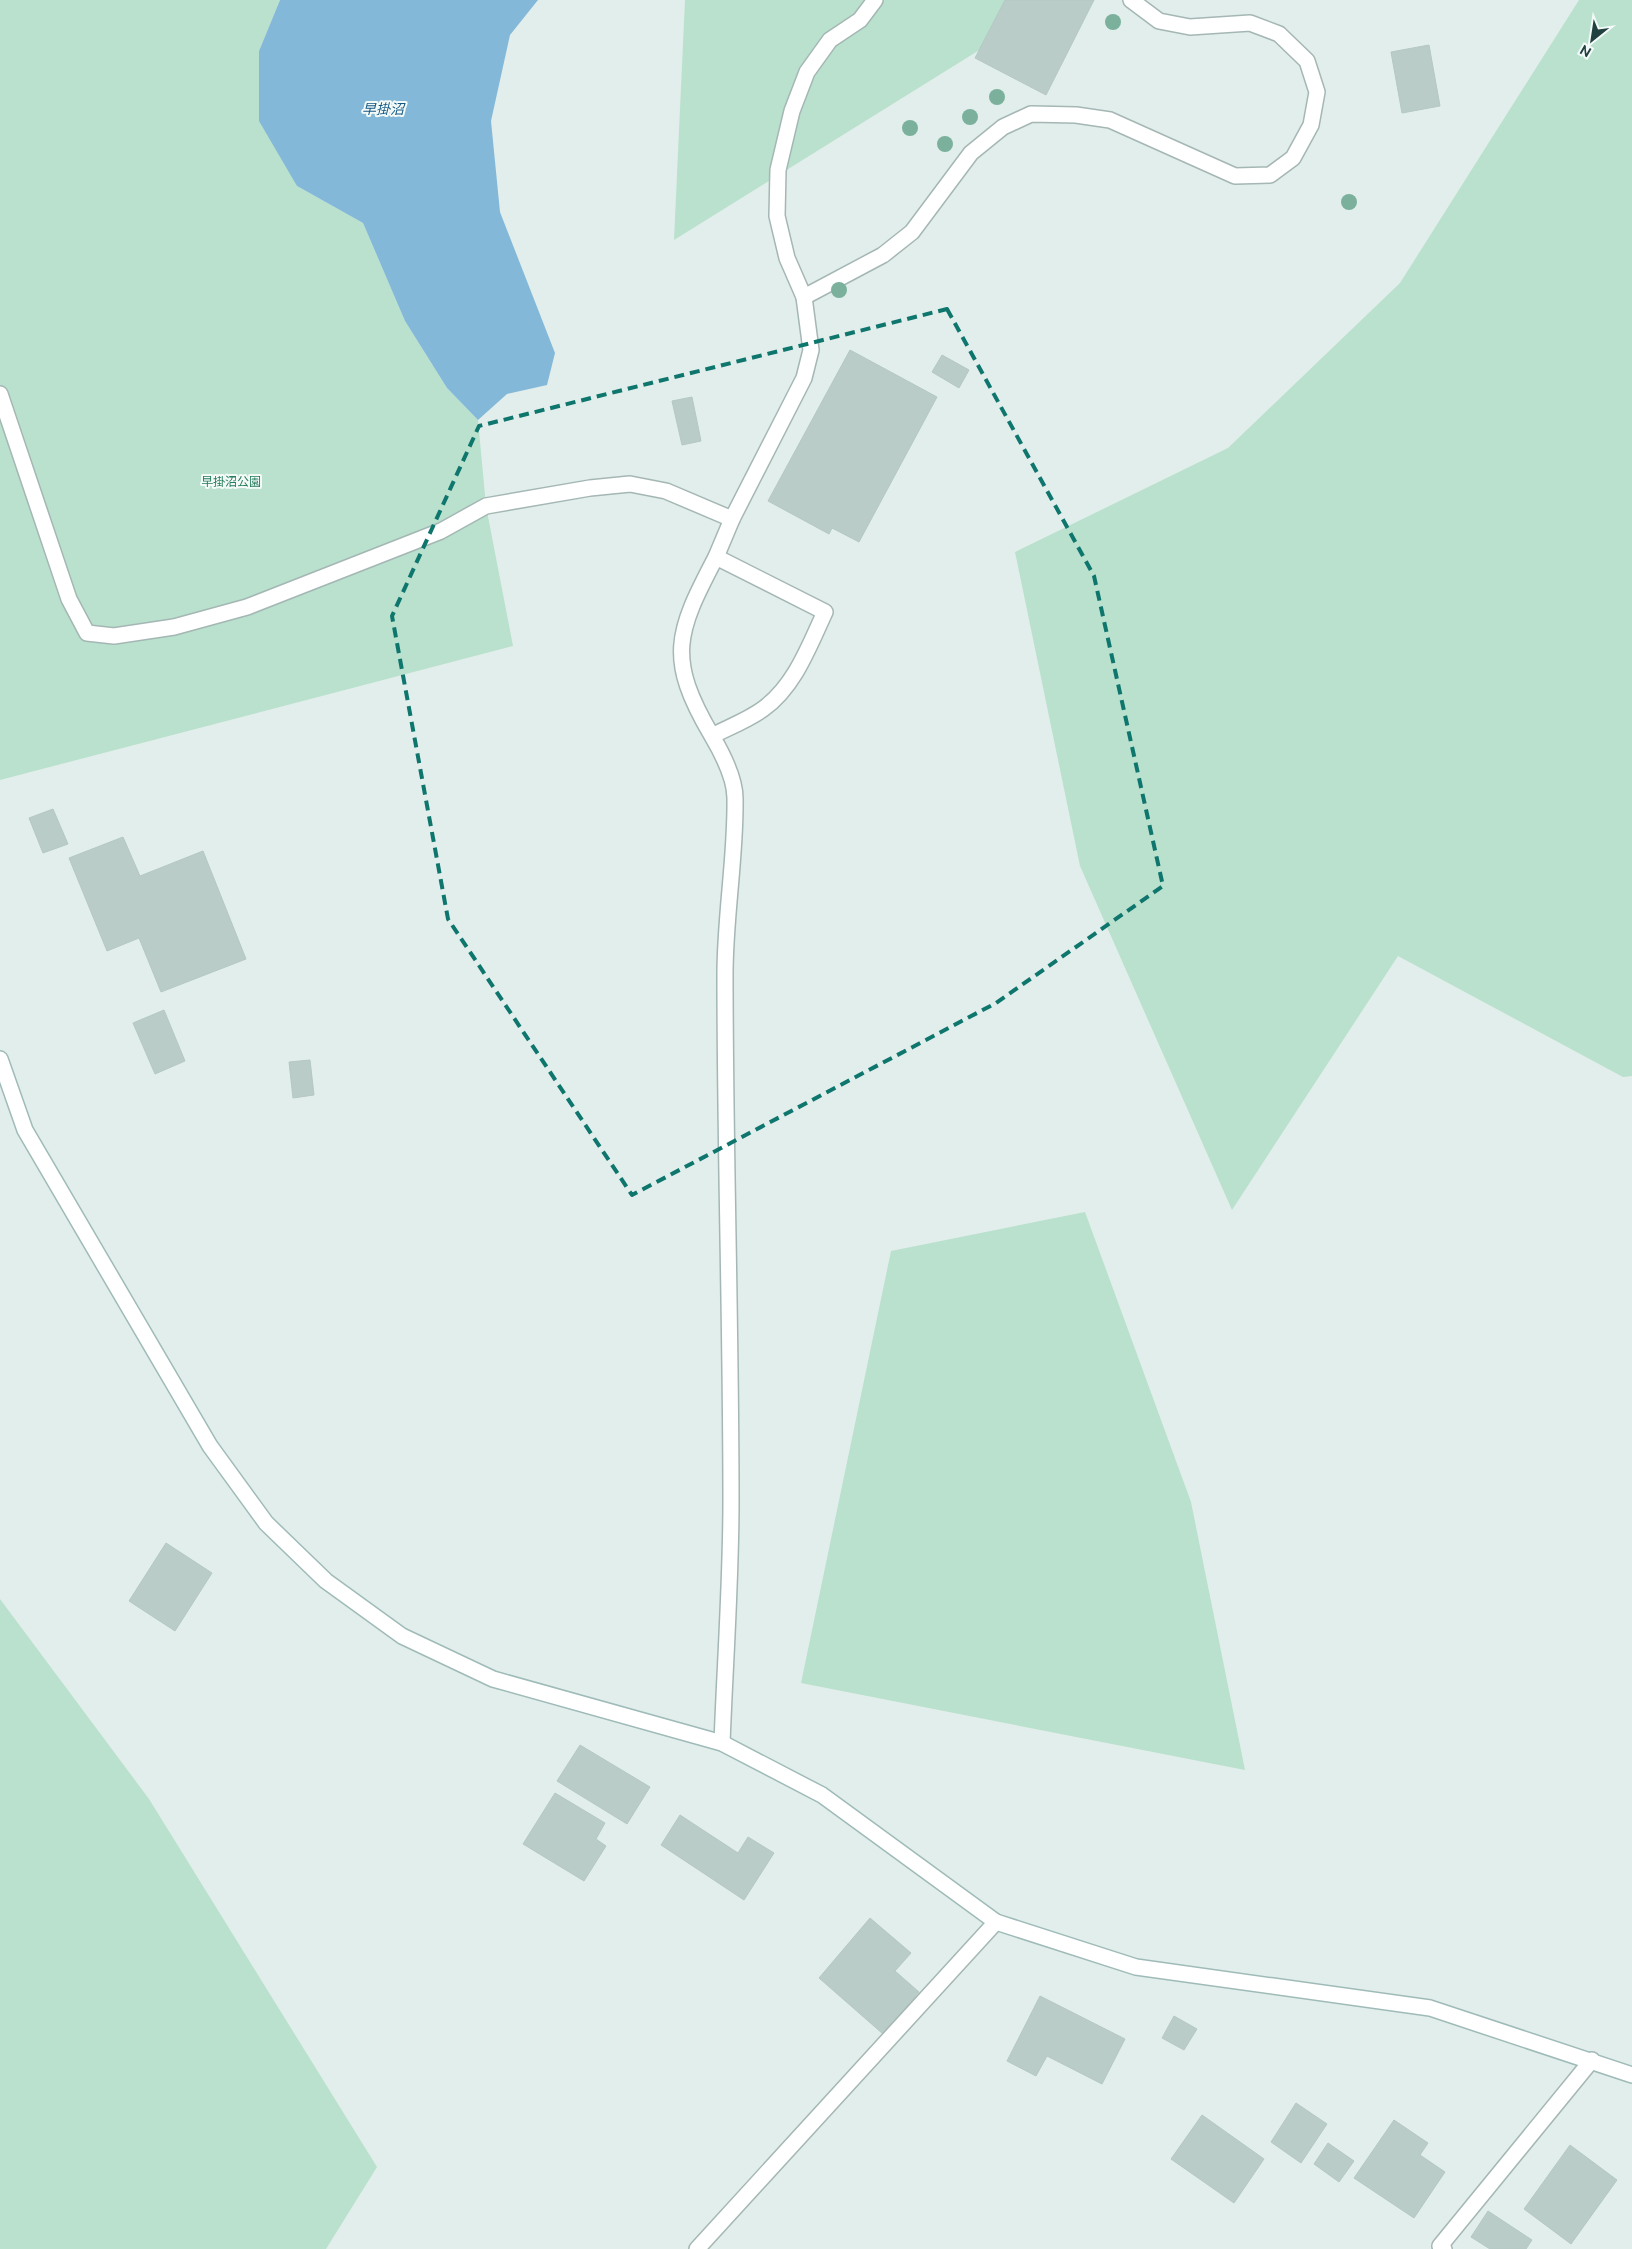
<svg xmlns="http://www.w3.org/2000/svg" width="1632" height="2249" font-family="Ubuntu,'Noto Sans JP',sans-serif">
	<rect width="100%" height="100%" fill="#e2eeeb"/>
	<g fill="#b9e1cd">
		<polygon points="0,0 280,0 259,51 297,186 363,223 405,321 447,388 478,420 486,506 513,646 0,780"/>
		<polygon points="685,0 1060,0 674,240"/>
		<polygon points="1579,0 1632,0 1632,1076 1623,1077 1398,956 1232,1210 1080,866 1015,552 1228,448 1400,283"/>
		<polygon points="1085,1212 1191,1502 1245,1770 801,1683 891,1251"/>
		<polygon points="0,1599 149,1799 377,2167 326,2249 0,2249"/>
	</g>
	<polygon fill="#84b8d9" points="280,0 538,0 510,35 491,121 500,212 555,353 547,385 507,394 478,420 447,388 405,321 363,223 297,186 259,121 259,51"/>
	<g fill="#baccc8" stroke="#b4c8c5">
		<polygon points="1005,0 1094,0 1046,95 975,58"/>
		<polygon points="1429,45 1440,106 1402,113 1391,52"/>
		<polygon points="850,350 937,397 859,542 832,528 829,534 768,501"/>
		<polygon points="942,355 969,370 959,388 932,372"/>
		<polygon points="692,397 701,441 682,445 672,401"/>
		<polygon points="53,809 68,844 43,853 29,818"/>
		<polygon points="123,837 140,876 203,851 246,959 161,992 139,938 107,951 69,858"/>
		<polygon points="164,1010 185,1061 155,1074 133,1023"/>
		<polygon points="310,1060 314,1095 293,1098 289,1062"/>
		<polygon points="166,1543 212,1573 175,1631 129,1601"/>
		<polygon points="580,1745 650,1787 627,1824 557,1781"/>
		<polygon points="555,1793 605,1823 596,1839 606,1846 584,1881 523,1844"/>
		<polygon points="680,1815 738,1853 748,1837 774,1853 744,1900 661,1845"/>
		<polygon points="870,1918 911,1953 895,1971 919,1992 883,2034 819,1978"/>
		<polygon points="1040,1996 1125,2039 1102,2084 1047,2056 1036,2076 1007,2061"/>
		<polygon points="1174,2016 1197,2029 1184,2050 1162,2038"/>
		<polygon points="1296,2103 1327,2124 1301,2163 1271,2142"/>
		<polygon points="1202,2115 1264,2159 1234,2203 1171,2159"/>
		<polygon points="1394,2120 1428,2143 1420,2155 1445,2172 1414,2218 1354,2178"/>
		<polygon points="1328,2143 1354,2161 1339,2182 1314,2164"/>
		<polygon points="1570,2145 1617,2180 1571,2244 1524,2209"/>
		<polygon points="1488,2211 1532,2240 1526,2249 1490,2249 1471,2237"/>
	</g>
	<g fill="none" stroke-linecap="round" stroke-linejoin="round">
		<defs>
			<g id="lane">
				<polyline points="804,297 883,255 912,232 971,153 1003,127 1031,114 1076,115 1110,120 1235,176 1270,175 1293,158 1311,125 1317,92 1307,61 1279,34 1250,23 1190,27 1159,21 1131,0"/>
				<polyline points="0,394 69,599 87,633 114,636 174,627 247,607 441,531 486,506 590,488 630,484 666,491 732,519"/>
				<polyline points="716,557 732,519 804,378 811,350 804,297 787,258 777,216 778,170 792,111 807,72 830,40 860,20 875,0"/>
				<path d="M 712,736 C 729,727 748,720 763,709 C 795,686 809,646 825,612 L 716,557 C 676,633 666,658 712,736 C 722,753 735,778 735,798 C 736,856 725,915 725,974 C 725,1149 731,1325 731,1501 C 731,1582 725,1663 722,1743"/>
			</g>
			<g id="street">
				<polyline points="697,2249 996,1922"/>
				<polyline points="1444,2249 1440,2246 1592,2060"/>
			</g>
			<polyline id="secondary" points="0,1059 25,1130 210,1446 266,1523 326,1581 402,1636 493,1679 722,1743 822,1795 996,1922 1136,1967 1430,2008 1632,2075"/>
		</defs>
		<use href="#lane" stroke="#a4b7b4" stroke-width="18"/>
		<use href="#street" stroke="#a4b7b4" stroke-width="18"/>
		<use href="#secondary" stroke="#9fbbb8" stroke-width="18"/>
		<use href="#lane" stroke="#fff" stroke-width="15"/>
		<use href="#street" stroke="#fff" stroke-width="15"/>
		<use href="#secondary" stroke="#fff" stroke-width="15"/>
	</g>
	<g fill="#7ab09c">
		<circle cx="1113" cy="22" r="8"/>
		<circle cx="997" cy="97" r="8"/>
		<circle cx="970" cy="117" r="8"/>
		<circle cx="910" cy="128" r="8"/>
		<circle cx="945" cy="144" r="8"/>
		<circle cx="1349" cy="202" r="8"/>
		<circle cx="839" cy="290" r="8"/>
	</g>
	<path fill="none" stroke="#0f766e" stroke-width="4" stroke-dasharray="10 6" stroke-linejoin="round" d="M 947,309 L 1094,576 L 1163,886 L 996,1003 L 632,1195 L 448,919 L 392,616 L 479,426 Z"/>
	<g text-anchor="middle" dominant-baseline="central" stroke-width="4" stroke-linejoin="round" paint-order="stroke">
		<g font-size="12" fill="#257d5b" stroke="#f3faf8">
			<text x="231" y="481">早掛沼公園</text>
		</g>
		<g font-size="14" font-style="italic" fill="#135784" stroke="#f3faf8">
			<text x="383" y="109">早掛沼</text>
		</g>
	</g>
	<g transform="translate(1592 40) rotate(210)" stroke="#f3faf8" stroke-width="4" paint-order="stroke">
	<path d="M0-4L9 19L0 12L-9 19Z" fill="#204140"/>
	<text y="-8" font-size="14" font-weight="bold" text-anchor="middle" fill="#204140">N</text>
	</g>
</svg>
